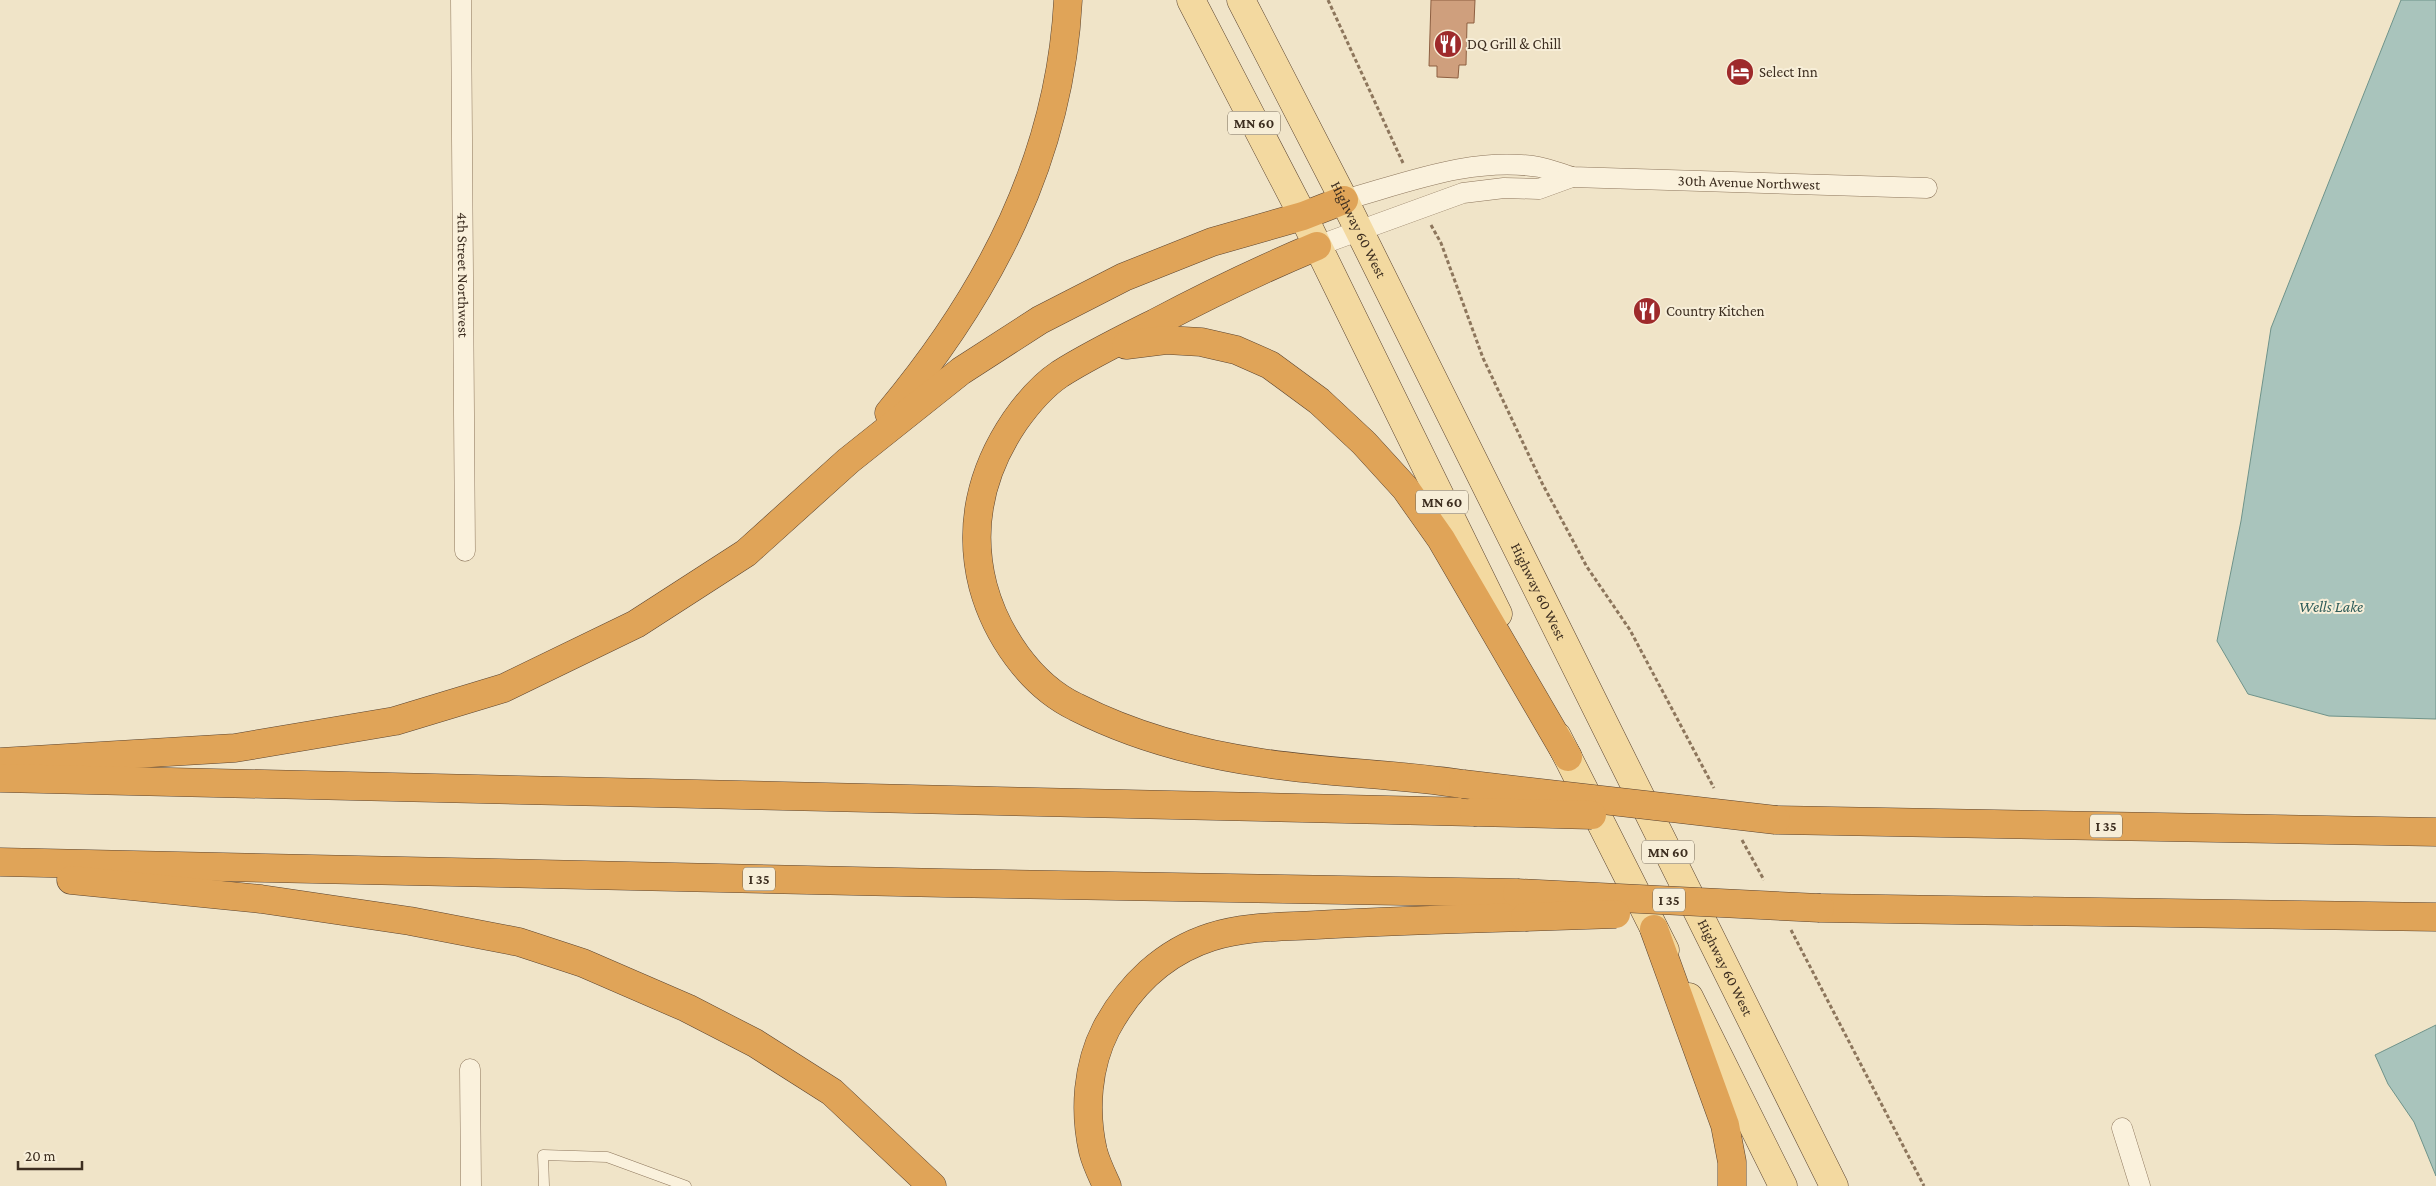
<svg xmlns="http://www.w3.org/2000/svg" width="2436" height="1186" font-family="'Crimson Pro',serif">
	<rect width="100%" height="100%" fill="#f0e4c8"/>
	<g fill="#a9c4bc" stroke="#6f938a">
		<polygon points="2401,0 2436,0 2436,719 2329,716 2248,694 2217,641 2241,521 2271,328"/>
		<polygon points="2436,1025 2436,1176 2414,1122 2388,1084 2375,1055"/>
	</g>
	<polygon fill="#cf9f7d" stroke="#8d5f41" points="1431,0 1475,0 1474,23 1467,23 1466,65 1459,65 1458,78 1437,77 1437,66 1429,66"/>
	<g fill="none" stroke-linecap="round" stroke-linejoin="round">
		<defs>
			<polyline id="service" points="544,1186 543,1155 607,1157 686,1186"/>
			<g id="minor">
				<path id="s1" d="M 461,0 L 465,551"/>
				<path id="s2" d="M 1344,200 C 1406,183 1473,156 1539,167 C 1550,169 1561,174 1572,177 L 1927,188"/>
				<polyline points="1317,246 1463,193 1504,188 1539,189 1572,177"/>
				<polyline points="470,1069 471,1186"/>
				<polyline points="2122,1128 2140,1186"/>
			</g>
			<g id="primary">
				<polyline points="1191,0 1303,216 1498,614"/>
				<path id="s3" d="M 1241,0 L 1344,200 L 1834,1186"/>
				<polyline points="1557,736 1665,950"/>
				<polyline points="1689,997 1783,1186"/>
			</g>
			<g id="motorway">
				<path d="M 1317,246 C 1262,269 1208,295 1155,323 C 1123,339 1090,355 1060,374 C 1042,386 1027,404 1015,421 C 981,471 968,527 983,586 C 996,634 1030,685 1076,707 C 1133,736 1200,754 1263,763 C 1329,773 1397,774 1463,784"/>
				<polyline points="1126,345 1166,340 1201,342 1236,350 1270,365 1319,401 1364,443 1405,488 1441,539 1568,757"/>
				<path d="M 889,413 C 989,293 1060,158 1068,0"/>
				<polyline points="0,762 235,748 395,721 504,688 636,624 746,553 848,461 961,371 1040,320 1124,277 1212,242 1303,216 1344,200"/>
				<polyline points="1,778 1474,812"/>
				<polyline points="1776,820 2436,832"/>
				<polyline points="0,862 944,883 1517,893"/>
				<polyline points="71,880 261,899 410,921 519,942 583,963 687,1008 755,1043 832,1092 932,1186"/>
				<polyline points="1820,908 2436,917"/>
				<polyline points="1654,929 1725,1125 1732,1162 1732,1186"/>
				<path d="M 1107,1186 C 1102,1175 1096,1163 1093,1151 C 1084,1111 1087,1066 1106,1029 C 1129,986 1164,952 1211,937 C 1245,926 1282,927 1316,925 C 1386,921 1455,919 1525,917"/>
			</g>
		</defs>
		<use href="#service" stroke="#8d765c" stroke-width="11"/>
		<use href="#minor" stroke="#8d765c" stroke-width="21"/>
		<use href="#primary" stroke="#5b4430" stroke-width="29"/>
		<use href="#motorway" stroke="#5b4430" stroke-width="29"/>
		<g stroke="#8d765c" stroke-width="3" stroke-dasharray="4 2.5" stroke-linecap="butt">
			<polyline points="1328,0 1403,163"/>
			<polyline points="1431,225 1441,243 1483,358 1542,483 1587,567 1630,630 1714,788"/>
			<polyline points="1742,840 1764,880"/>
			<polyline points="1791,930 1924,1186"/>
		</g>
		<use href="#service" stroke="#faf1dc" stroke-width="10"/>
		<use href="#minor" stroke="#faf1dc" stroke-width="20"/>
		<use href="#primary" stroke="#f3d9a0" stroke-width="28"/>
		<use href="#motorway" stroke="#e0a458" stroke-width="28"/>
		<defs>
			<g id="motorway-bridge">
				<polyline points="1463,784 1776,820"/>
				<polyline points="1474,812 1592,815"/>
				<polyline points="1517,893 1820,908"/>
				<polyline points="1525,917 1616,914"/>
			</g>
		</defs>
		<use href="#motorway-bridge" stroke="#5b4430" stroke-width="29" stroke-linecap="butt"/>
		<use href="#motorway-bridge" stroke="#e0a458" stroke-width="28"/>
	</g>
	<defs>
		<symbol id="restaurant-disc" viewBox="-11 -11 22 22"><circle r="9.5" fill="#9e2a2b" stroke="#f7eed8"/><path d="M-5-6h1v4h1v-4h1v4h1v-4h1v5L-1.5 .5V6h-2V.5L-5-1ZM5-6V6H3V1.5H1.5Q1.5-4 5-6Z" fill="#fff"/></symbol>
		<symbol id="hotel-disc" viewBox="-11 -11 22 22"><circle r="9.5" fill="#9e2a2b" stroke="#f7eed8"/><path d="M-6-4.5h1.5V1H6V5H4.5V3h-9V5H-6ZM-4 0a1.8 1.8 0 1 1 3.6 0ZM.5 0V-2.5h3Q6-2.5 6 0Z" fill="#fff"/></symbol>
	</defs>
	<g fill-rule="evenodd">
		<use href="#restaurant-disc" x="1432" y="28" width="32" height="32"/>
		<use href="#hotel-disc" x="1724" y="56" width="32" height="32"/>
		<use href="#restaurant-disc" x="1631" y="295" width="32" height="32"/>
	</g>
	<g text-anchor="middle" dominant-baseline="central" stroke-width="4" stroke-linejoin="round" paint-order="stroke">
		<g fill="#f7eed8" stroke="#756857" stroke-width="1">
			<rect x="1228" y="111.5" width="52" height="23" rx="4"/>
			<rect x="1416" y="490.5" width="52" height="23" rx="4"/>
			<rect x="2090" y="814.5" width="32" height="23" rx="4"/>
			<rect x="1642" y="840.5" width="52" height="23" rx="4"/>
			<rect x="743" y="867.5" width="32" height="23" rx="4"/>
			<rect x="1653" y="888.5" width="32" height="23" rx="4"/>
		</g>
		<g font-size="14" font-weight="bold" fill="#3d2e20">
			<text x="1254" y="123">MN 60</text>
			<text x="1442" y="502">MN 60</text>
			<text x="2106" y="826">I 35</text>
			<text x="1668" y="852">MN 60</text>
			<text x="759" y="879">I 35</text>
			<text x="1669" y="900">I 35</text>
		</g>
		<g font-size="15" fill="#3d2e20" stroke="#f7eed8" text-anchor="start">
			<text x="1467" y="44">DQ Grill &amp; Chill</text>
			<text x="1759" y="72">Select Inn</text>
			<text x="1666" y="311">Country Kitchen</text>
		</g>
		<g font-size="15" fill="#3d2e20" stroke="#f7eed8">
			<text stroke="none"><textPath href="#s2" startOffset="411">30th Avenue Northwest</textPath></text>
			<text stroke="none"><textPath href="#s3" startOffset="258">Highway 60 West</textPath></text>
			<text stroke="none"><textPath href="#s1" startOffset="275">4th Street Northwest</textPath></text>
			<text stroke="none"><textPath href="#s3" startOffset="662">Highway 60 West</textPath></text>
			<text stroke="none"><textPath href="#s3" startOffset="1082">Highway 60 West</textPath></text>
		</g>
		<g font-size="16" font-style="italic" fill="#2f5d5a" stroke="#f7eed8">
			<text x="2331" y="606">Wells Lake</text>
		</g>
	</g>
	<path d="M18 1161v8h64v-8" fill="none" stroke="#3d2e20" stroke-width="2.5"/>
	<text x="25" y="1161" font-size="15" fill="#3d2e20" stroke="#f7eed8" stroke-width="4" paint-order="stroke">20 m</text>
</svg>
